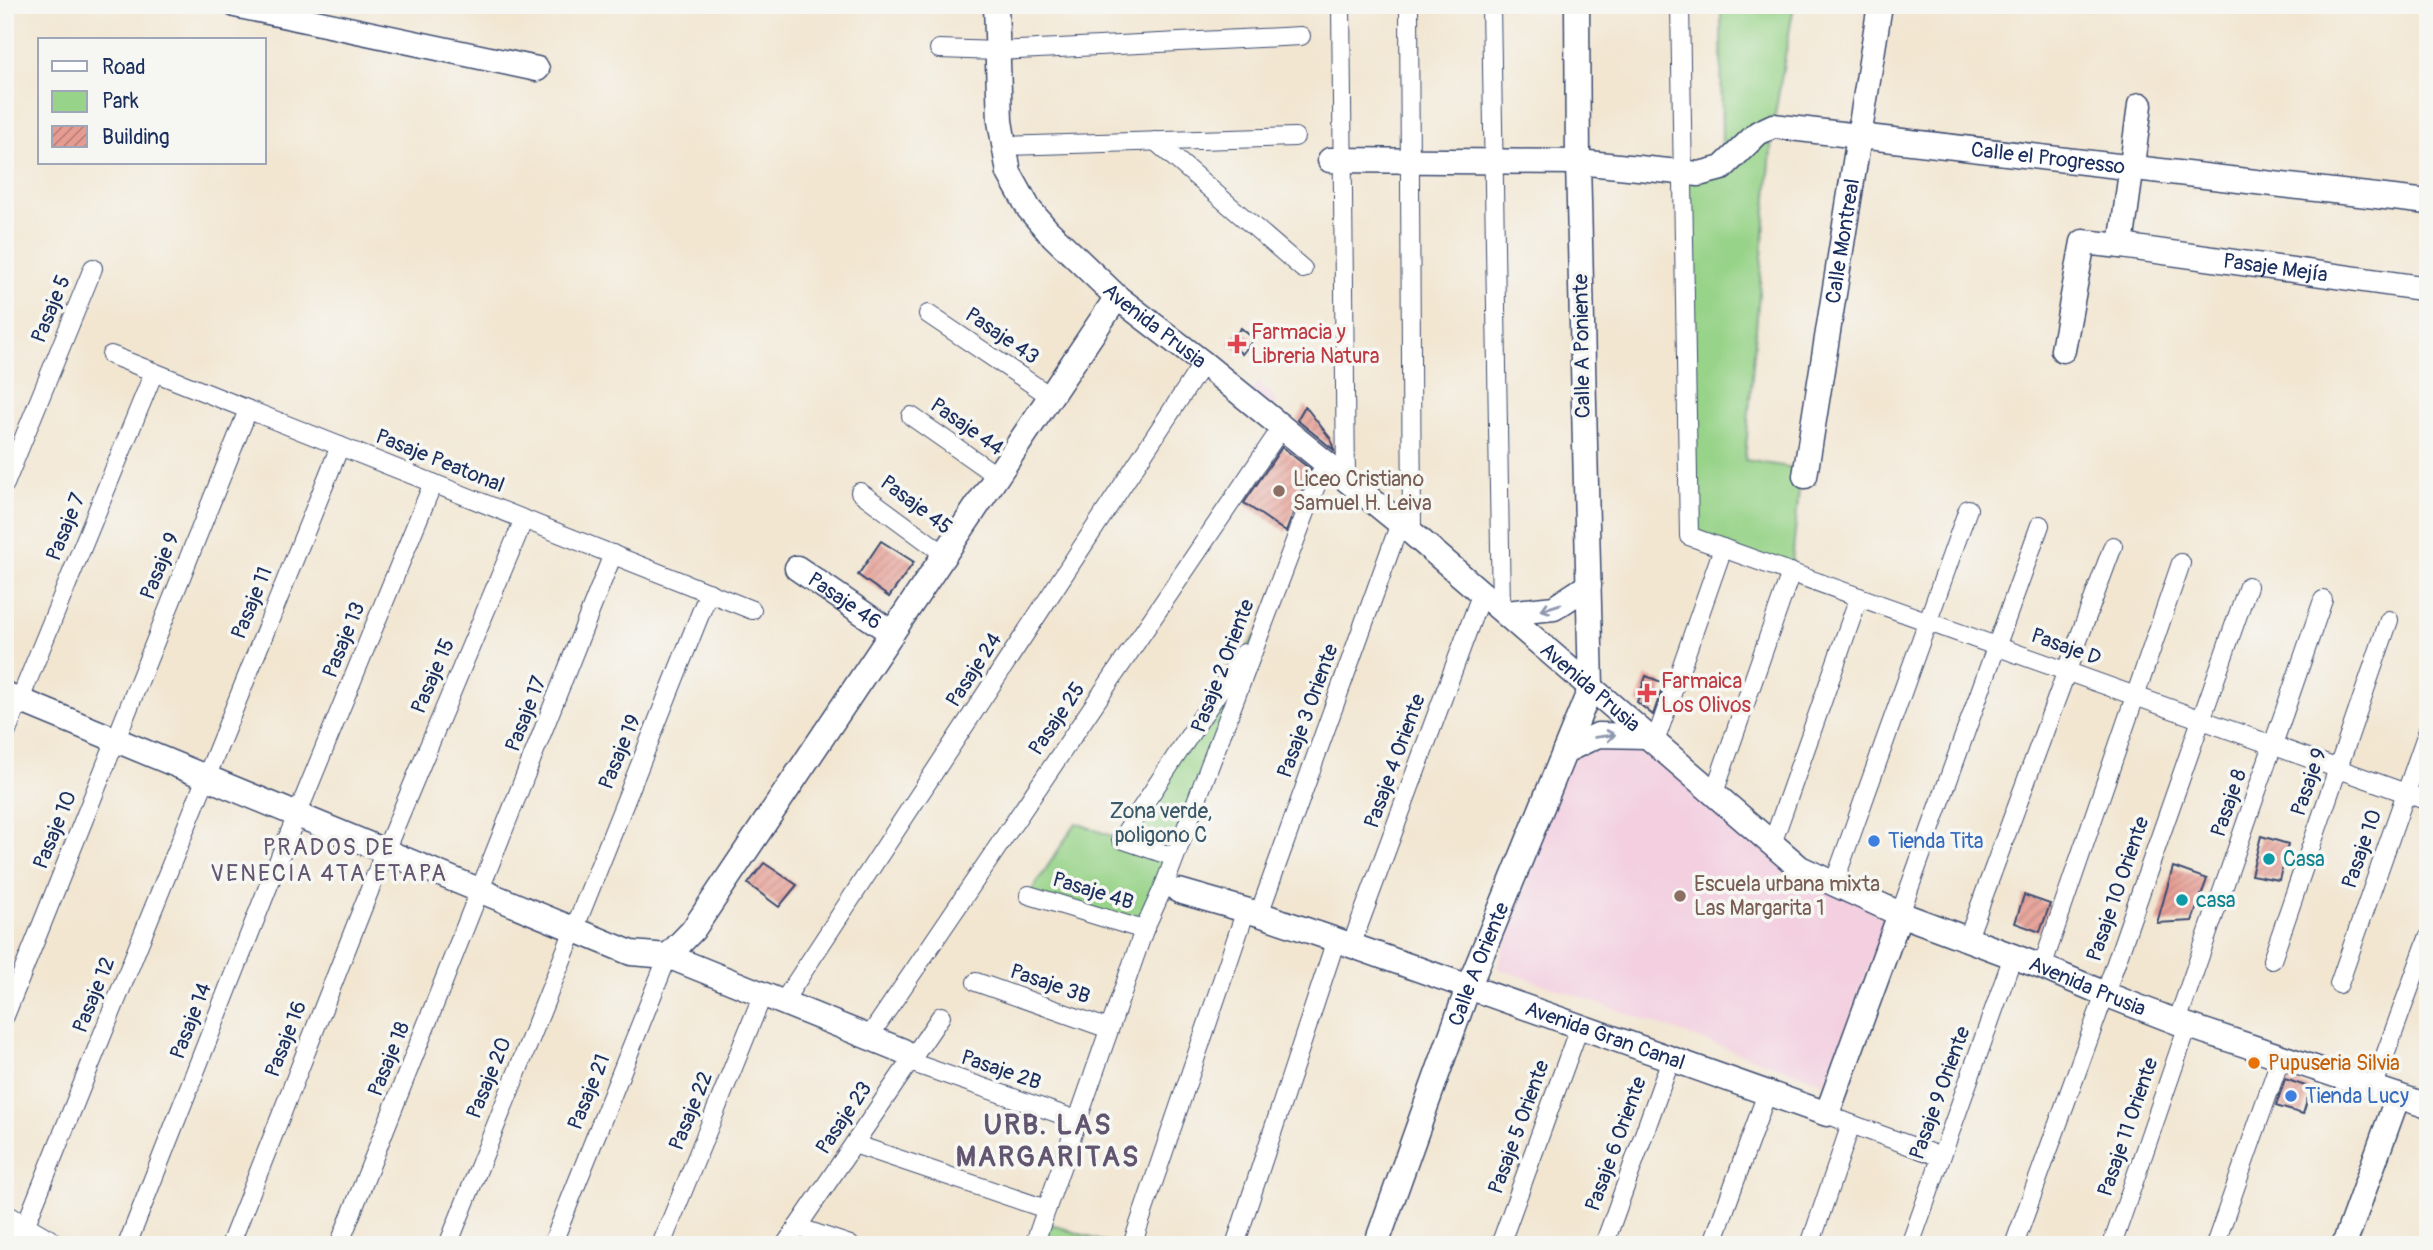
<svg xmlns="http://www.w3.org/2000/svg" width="2433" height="1250" font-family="Pangolin,sans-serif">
	<defs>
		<pattern id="building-hatch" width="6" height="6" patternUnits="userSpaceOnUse" patternTransform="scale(1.75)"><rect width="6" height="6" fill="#e79c92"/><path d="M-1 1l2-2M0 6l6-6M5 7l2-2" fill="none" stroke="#ba807a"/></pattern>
	</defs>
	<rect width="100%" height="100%" fill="#f6f6f2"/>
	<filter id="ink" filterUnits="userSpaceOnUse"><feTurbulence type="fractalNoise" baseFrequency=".0143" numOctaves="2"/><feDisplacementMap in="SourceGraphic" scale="14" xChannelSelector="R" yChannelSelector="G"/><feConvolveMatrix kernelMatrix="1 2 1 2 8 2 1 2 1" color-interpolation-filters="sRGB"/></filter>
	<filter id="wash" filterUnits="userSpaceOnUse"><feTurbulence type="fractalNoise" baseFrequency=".00686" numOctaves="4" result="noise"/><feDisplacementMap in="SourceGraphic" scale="28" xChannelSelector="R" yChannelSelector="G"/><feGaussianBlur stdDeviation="1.57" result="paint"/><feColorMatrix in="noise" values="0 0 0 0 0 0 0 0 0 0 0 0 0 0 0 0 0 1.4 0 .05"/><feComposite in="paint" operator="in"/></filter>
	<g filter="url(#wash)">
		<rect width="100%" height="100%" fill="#f2e6d1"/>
		<g fill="#f3cfe0">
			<polygon points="1258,381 1277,401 1271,413 1250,394"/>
			<polygon points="1636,739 1886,921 1825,1083 1497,968 1563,775 1582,749"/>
		</g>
		<g fill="#97d388" stroke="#598173" stroke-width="2">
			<polygon points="1721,5 1794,5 1773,126 1745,460 1801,469 1791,572 1689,536 1683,172 1722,168"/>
			<polygon points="1263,624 1144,930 1029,895 1076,823 1120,839"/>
			<polygon points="1042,1221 1112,1245 1034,1245"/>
		</g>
		<g id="blocks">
			<g fill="url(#building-hatch)">
				<polygon points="1241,328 1254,339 1242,354 1229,343"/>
				<polygon points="1305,406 1330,438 1334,450 1297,420"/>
				<polygon points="1282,447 1310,469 1286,532 1244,503"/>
				<polygon points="881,541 914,562 889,597 858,575"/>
				<polygon points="1646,676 1664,683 1653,715 1637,702"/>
				<polygon points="2261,836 2288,844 2279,880 2251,875"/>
				<polygon points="764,863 797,885 779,907 748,884"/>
				<polygon points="2173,867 2207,879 2192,921 2157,923"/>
				<polygon points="2024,895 2050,904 2040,932 2015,923"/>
				<polygon points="2285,1079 2311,1088 2303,1114 2276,1106"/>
			</g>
		</g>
	</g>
	<g filter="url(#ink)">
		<use href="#blocks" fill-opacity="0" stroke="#3b4a6f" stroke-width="2"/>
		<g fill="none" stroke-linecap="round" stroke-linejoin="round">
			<defs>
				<g id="pedestrian">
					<polyline points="1341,5 1346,479"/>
					<polyline points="1409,5 1412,533"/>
					<polyline points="1491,5 1501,608"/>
					<polyline points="1680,5 1689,536 2428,801"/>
					<polyline points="939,49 998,51 1301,36"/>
					<polyline points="1155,141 1303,269"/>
					<polyline points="1004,146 1295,137"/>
					<polyline points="928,314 1050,396"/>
					<polyline points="111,355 752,610"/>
					<polyline points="911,416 997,476"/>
					<polyline points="5,484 93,268"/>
					<polyline points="860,492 944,554"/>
					<polyline points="5,736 154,372"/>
					<polyline points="1655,742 1723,548"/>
					<polyline points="1714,793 1791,572"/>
					<polyline points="1772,844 1859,597"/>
					<polyline points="1174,857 1121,839 1244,653"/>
					<polyline points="1834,883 1968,509"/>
					<polyline points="1164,886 1325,462"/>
					<polyline points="1029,895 1144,930"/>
					<polyline points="1259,914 1400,523"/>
					<polyline points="1900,914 2040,525"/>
					<polyline points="1968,938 2113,546"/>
					<polyline points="1351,946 1482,592"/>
					<polyline points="2272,960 2389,620"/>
					<polyline points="2042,967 2181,563"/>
					<polyline points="976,982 1109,1029"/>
					<polyline points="2339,984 2428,730"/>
					<polyline points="783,1002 1203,363"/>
					<polyline points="5,1016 248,410"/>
					<polyline points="2177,1022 2323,600"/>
					<polyline points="869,1037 1282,427"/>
					<polyline points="910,1062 1077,1120"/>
					<polyline points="2373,1088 2428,938"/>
					<polyline points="1851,1124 1941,1157"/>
					<polyline points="854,1144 1046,1209"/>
					<polyline points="797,1227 850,1245"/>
					<polyline points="24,1229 340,446"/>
					<polyline points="127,1245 281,854 433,483"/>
					<polyline points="230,1245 385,851 524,519"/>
					<polyline points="339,1245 613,554"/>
					<polyline points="448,1245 709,592"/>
					<polyline points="552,1245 668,956"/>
					<polyline points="661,1245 763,994"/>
					<polyline points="785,1245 941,1016"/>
					<polyline points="1034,1245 1144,930 1164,886 1174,889"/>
					<polyline points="1132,1245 1246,910"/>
					<polyline points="1235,1245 1336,940"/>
					<polyline points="1500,1245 1580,1025"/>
					<polyline points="1604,1245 1671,1059"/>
					<polyline points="1712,1245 1767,1093"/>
					<polyline points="1810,1245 1851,1124 1827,1114"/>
					<polyline points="1910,1245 2013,956"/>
					<polyline points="2014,1245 2105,994 2248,586"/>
					<polyline points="2112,1245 2188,1025"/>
					<polyline points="2215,1245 2281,1057"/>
				</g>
				<g id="minor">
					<polyline points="235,5 537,69"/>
					<path id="s1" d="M 996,5 L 1000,121 L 1009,173 L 1029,209 L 1048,231 L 1117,297 L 1203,363 L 1412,533 L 1800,868 L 1900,914 L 2042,967 L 2105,994 L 2177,1022 L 2428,1106"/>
					<path id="s2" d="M 1330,160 L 1578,162 L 1699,174 L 1722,168 L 1758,133 L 1773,126 L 2428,202"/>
					<path id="s3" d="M 2121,246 L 2428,289"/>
					<polyline points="2063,350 2083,242 2121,246 2140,105"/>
					<path id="s4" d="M 1805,476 L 1880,5"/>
					<path id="s5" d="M 797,568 L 892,633"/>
					<polyline points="1506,613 1554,608 1589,585"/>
					<polyline points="5,694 631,953 668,956 693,930 1117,297"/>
					<polyline points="1565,751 1598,735 1647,736"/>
					<path id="s6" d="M 1179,891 L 1259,914 L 1336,940 L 1827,1114 L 1900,914"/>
					<polyline points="668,956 903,1051"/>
					<path id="s7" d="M 1376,1245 L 1468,988 L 1591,687 L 1578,162 L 1577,5"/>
					<polyline points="2344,1245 2398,1096"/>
				</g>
				<polyline id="tertiary" points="5,1220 48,1245"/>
			</defs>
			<use href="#pedestrian" stroke="#3b4a6f" stroke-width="20"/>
			<use href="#minor" stroke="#3b4a6f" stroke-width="27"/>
			<use href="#tertiary" stroke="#3b4a6f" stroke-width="32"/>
			<use href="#pedestrian" stroke="#fff" stroke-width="18"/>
			<use href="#minor" stroke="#fff" stroke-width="24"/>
			<use href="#tertiary" stroke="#fff" stroke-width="30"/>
		</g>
		<defs><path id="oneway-shaft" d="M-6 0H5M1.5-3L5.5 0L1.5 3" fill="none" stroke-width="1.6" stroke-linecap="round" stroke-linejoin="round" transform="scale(1.75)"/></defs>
		<g stroke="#8d97ae">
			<use href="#oneway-shaft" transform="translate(1551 607) rotate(163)"/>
			<use href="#oneway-shaft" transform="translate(1605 736) rotate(-7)"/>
		</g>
	</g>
	<g fill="#e0444e" stroke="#f6f6f2" stroke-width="2.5">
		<path d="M1233.5 333.5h7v7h7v7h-7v7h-7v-7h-7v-7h7z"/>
		<path d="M1643.5 682.5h7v7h7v7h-7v7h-7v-7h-7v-7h7z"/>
	</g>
	<g fill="#8d6e63" stroke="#f6f6f2" stroke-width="2.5">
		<circle cx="1279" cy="491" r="7"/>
		<circle cx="1680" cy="896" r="7"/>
	</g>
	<g fill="#3f7fe0" stroke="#f6f6f2" stroke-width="2.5">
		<circle cx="1874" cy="841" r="7"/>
		<circle cx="2291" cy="1096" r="7"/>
	</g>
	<g fill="#0f9aa8" stroke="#f6f6f2" stroke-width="2.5">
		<circle cx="2269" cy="859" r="7"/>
		<circle cx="2182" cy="900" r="7"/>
	</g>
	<circle fill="#e8710a" stroke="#f6f6f2" stroke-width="2.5" cx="2254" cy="1063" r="7"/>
	<g text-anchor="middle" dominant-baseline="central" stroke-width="7" stroke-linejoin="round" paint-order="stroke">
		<g font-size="21" fill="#1b2f5e" stroke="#f6f6f2">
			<text stroke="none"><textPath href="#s2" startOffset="737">Calle el Progresso</textPath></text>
			<text stroke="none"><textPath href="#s4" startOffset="238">Calle Montreal</textPath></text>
			<text stroke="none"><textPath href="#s3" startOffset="156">Pasaje Mejía</textPath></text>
			<text transform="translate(51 309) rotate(-68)">Pasaje 5</text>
			<text stroke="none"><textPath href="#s1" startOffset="382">Avenida Prusia</textPath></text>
			<text transform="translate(1002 336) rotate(34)">Pasaje 43</text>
			<text transform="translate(1582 346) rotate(-91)">Calle A Poniente</text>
			<text transform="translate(967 427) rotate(35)">Pasaje 44</text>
			<text transform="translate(440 461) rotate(22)">Pasaje Peatonal</text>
			<text transform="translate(916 505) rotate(37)">Pasaje 45</text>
			<text transform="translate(66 527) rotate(-68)">Pasaje 7</text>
			<text transform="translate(160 566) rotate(-68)">Pasaje 9</text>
			<text stroke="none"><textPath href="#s5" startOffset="58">Pasaje 46</textPath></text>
			<text transform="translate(252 603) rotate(-68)">Pasaje 11</text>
			<text transform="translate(344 640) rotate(-68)">Pasaje 13</text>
			<text transform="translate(2066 647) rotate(20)">Pasaje D</text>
			<text transform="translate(1223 666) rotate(-69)">Pasaje 2 Oriente</text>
			<text transform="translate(974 670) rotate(-57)">Pasaje 24</text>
			<text transform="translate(433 676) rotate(-67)">Pasaje 15</text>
			<text stroke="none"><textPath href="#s1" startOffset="948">Avenida Prusia</textPath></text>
			<text transform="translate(1308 711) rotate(-70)">Pasaje 3 Oriente</text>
			<text transform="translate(526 714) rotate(-69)">Pasaje 17</text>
			<text transform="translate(1057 719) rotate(-56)">Pasaje 25</text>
			<text transform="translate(620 752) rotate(-68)">Pasaje 19</text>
			<text transform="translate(1395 761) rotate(-70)">Pasaje 4 Oriente</text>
			<text transform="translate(2309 782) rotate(-71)">Pasaje 9</text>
			<text transform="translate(2229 803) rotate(-71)">Pasaje 8</text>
			<text transform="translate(55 830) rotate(-68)">Pasaje 10</text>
			<text transform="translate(2362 849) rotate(-71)">Pasaje 10</text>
			<text transform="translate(2118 889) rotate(-71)">Pasaje 10 Oriente</text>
			<text transform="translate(1093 891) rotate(17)">Pasaje 4B</text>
			<text stroke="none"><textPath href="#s7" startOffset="299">Calle A Oriente</textPath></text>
			<text transform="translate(1050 984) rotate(19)">Pasaje 3B</text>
			<text stroke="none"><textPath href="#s1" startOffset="1536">Avenida Prusia</textPath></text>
			<text transform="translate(94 995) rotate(-68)">Pasaje 12</text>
			<text transform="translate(191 1021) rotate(-69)">Pasaje 14</text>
			<text stroke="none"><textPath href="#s6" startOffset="450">Avenida Gran Canal</textPath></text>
			<text transform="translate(286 1039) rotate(-69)">Pasaje 16</text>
			<text transform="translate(389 1059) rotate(-68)">Pasaje 18</text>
			<text transform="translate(1001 1070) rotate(19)">Pasaje 2B</text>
			<text transform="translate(489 1078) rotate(-68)">Pasaje 20</text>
			<text transform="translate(589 1092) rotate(-68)">Pasaje 21</text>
			<text transform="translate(1940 1093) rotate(-70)">Pasaje 9 Oriente</text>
			<text transform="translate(691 1111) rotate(-68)">Pasaje 22</text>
			<text transform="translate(844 1118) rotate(-56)">Pasaje 23</text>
			<text transform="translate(1519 1127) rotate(-70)">Pasaje 5 Oriente</text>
			<text transform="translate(2128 1127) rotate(-71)">Pasaje 11 Oriente</text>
			<text transform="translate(1616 1144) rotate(-70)">Pasaje 6 Oriente</text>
		</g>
		<g font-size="21" fill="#be3a42" stroke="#f6f6f2" text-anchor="start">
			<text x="1251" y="332">Farmacia y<tspan x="1251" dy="24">Libreria Natura</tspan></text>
			<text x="1661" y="681">Farmaica<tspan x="1661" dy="24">Los Olivos</tspan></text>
		</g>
		<g font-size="21" fill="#785e54" stroke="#f6f6f2" text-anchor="start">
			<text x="1293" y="479">Liceo Cristiano<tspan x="1293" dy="24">Samuel H. Leiva</tspan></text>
			<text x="1694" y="884">Escuela urbana mixta<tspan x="1694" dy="24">Las Margarita 1</tspan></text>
		</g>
		<g font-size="21" fill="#3a5868" stroke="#f6f6f2">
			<text x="1161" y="811">Zona verde,<tspan x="1161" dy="24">poligono C</tspan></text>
		</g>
		<g font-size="21" fill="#366cbe" stroke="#f6f6f2" text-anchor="start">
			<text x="1888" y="841">Tienda Tita</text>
			<text x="2305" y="1096">Tienda Lucy</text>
		</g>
		<g font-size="21" fill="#0d838f" stroke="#f6f6f2" text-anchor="start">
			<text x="2283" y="859">Casa</text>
			<text x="2196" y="900">casa</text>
		</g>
		<g font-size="21" fill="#c56008" stroke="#f6f6f2" text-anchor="start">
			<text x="2268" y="1063">Pupuseria Silvia</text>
		</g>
		<g font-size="23" letter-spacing="2" fill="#625570" stroke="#f6f6f2">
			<text x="329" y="847">PRADOS DE<tspan x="329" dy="26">VENECIA 4TA ETAPA</tspan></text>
		</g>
		<g font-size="28" font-weight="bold" letter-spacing="2" fill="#625570" stroke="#f6f6f2">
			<text x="1048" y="1125">URB. LAS<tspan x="1048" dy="32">MARGARITAS</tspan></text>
		</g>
	</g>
	<rect width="2433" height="1250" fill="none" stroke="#f6f6f2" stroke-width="28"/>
	<rect x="38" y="38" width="228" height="126" fill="#f6f6f2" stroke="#9ea6b7" stroke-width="2"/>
	<rect x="52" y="61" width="35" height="10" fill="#ffffff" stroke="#9ea6b7" stroke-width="2"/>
	<text x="102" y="74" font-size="21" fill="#1b2f5e">Road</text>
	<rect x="52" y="91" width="35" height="21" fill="#97d388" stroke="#9ea6b7" stroke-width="2"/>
	<text x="102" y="108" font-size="21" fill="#1b2f5e">Park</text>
	<rect x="52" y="126" width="35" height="21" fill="url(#building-hatch)" stroke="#9ea6b7" stroke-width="2"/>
	<text x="102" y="144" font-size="21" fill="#1b2f5e">Building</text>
</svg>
